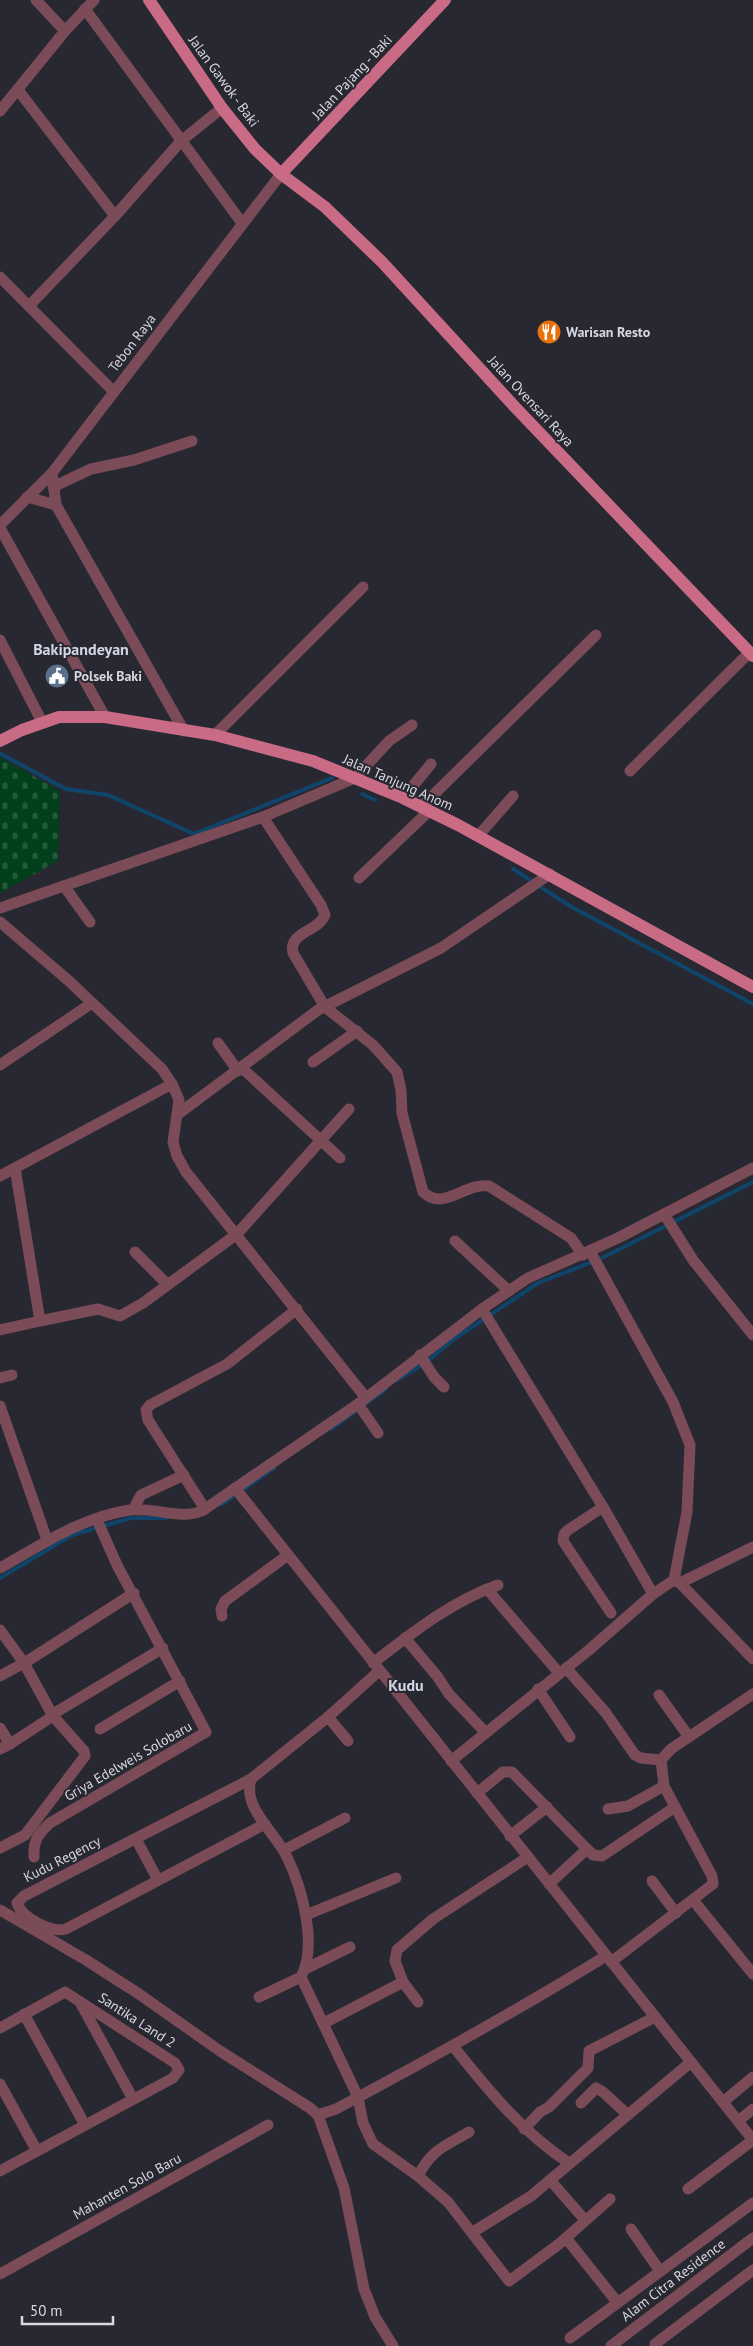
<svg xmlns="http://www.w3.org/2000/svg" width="753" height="2346" font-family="'PT Sans',sans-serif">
	<defs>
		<pattern id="cemetery-stones" width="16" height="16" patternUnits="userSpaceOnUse" patternTransform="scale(1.25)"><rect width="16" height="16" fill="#023f1b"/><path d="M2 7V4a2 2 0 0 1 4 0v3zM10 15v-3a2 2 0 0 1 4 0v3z" fill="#265a3c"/></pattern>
	</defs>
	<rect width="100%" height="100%" fill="#282832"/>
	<polygon fill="url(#cemetery-stones)" points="0,757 60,791 58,861 0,893"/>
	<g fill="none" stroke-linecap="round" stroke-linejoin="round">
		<g stroke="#10456b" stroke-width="4">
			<polyline points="1,754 66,789 108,795 194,834 332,778"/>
			<polyline points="362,794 375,800"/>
			<polyline points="513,869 570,906 753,1004"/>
			<polyline points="397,1380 424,1364 454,1339 538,1283 602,1258 753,1182"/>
			<polyline points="331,1429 386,1389"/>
			<polyline points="222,1504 274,1468"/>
			<polyline points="0,1578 72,1535 131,1518 166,1518"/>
		</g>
		<g stroke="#7b4c58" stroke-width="11">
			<polyline points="36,0 65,31"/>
			<polyline points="85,9 242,223"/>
			<polyline points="18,90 115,216 181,141 222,108"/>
			<polyline points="0,111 65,31 94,0"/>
			<polyline points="0,277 114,392"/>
			<polyline points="29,306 115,216"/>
			<polyline points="52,473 56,505 184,731"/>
			<polyline points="53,487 91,469 134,460 192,441"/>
			<polyline points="27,497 56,505"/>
			<polyline points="0,525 52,473 281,174"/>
			<polyline points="0,528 105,717"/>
			<polyline points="0,640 42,722"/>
			<polyline points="215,735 363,587"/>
			<polyline points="630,771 750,652"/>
			<polyline points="403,798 431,764"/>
			<polyline points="421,807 596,635"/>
			<path d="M 263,817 L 321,905 L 325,915 C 318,932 288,932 293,953 L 325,1007 L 373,1045 L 397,1072 L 401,1090 L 402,1113 L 423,1192 C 444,1212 465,1182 489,1186 L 571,1238 L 583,1255"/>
			<polyline points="478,836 513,796"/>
			<polyline points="359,878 429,811"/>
			<polyline points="64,886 90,922"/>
			<polyline points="0,908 263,817 355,778 389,741 412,725"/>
			<polyline points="0,922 69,981 162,1069 172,1084 179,1100 173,1142 177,1156 186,1172 366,1398"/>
			<polyline points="218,1043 238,1071"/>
			<polyline points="313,1062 357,1031"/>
			<polyline points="0,1065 92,1003"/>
			<polyline points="242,1068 340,1158"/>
			<polyline points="178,1114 318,1010 441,948 550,874"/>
			<polyline points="0,1176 172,1084"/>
			<polyline points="664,1214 693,1260 753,1335"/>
			<polyline points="455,1241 509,1291"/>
			<polyline points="590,1251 673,1402 690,1445 687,1512 674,1580 680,1583 753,1659"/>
			<polyline points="135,1252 167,1284"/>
			<polyline points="482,1309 603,1507 653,1594"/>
			<polyline points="40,1321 98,1309 120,1316 143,1303 237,1234 349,1109"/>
			<polyline points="0,1330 40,1321 15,1168"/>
			<polyline points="420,1355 434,1377 444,1387"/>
			<polyline points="0,1378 12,1375"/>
			<polyline points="358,1404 378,1433"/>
			<polyline points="0,1406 47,1540"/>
			<polyline points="235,1488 753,2140"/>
			<polyline points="603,1507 568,1530 564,1534 563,1541 611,1613"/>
			<polyline points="205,1509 148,1420 146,1410 150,1405 227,1364 297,1309"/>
			<polyline points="137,1510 136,1504 141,1495 184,1475"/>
			<path d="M 0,1568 C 41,1545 82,1517 130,1510 C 154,1507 179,1520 202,1511 L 358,1404 L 482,1309 L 528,1278 L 618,1238 L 753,1168"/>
			<polyline points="680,1583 753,1547"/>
			<polyline points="487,1589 559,1673"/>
			<polyline points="222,1616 221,1609 225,1601 288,1555"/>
			<polyline points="0,1630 24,1663 53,1716 84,1751 85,1756 25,1835 0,1848"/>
			<polyline points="405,1638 437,1676 449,1694 485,1732"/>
			<polyline points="29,1660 134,1593"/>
			<path d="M 373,1663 C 412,1633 452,1601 498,1585"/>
			<polyline points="566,1668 606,1713 635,1755 641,1758 661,1760"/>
			<path d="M 379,1671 L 328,1717 L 251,1779 C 242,1808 276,1833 287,1857 C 302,1888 318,1945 301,1977 L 358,2097 L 363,2123 L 373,2144 L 418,2176 L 448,2202 L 509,2281 L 559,2244 L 610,2199"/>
			<polyline points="0,1676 24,1663"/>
			<polyline points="538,1689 570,1737"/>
			<polyline points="659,1695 689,1737"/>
			<polyline points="58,1711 163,1648"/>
			<polyline points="328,1717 348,1741"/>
			<polyline points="0,1728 10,1744 0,1749"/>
			<polyline points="100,1729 180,1681"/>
			<polyline points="10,1744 53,1716"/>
			<polyline points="451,1761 589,1650 653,1594 674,1580"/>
			<path d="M 251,1779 L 24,1896 L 17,1903 C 22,1918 51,1933 66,1929 L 265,1824"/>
			<polyline points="477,1793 503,1772 512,1772 587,1849 549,1884"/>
			<polyline points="608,1809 628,1806 664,1786"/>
			<polyline points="510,1836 547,1807"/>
			<polyline points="136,1839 158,1880"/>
			<polyline points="587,1849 593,1855 602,1856 675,1807"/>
			<polyline points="284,1850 345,1818"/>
			<path d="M 34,1857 C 33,1841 38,1834 50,1823 L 206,1732 L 117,1565 L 97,1520"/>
			<polyline points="652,1881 676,1913"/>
			<polyline points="693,1900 753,1974"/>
			<path d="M 0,1910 L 86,1960 L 139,1994 L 220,2051 L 310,2108 L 318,2115 L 336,2109 C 428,2060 518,2010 606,1956"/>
			<polyline points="306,1915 396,1878"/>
			<polyline points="611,1962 713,1884 712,1876 664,1786 661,1760 671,1749 753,1694"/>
			<polyline points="305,1969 350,1947"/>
			<polyline points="403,1982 418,2002"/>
			<polyline points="259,1997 301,1977"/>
			<polyline points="80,2002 133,2099"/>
			<polyline points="24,2014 85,2125"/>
			<polyline points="324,2023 403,1982 395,1961 397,1950 433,1919 528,1857"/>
			<polyline points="0,2028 65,1992 175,2063 179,2070 173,2078 0,2171"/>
			<path d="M 453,2046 C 488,2090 522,2132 569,2163"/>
			<polyline points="0,2084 37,2151"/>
			<polyline points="723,2102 753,2077"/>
			<polyline points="581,2103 596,2088 603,2092 628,2115"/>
			<polyline points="318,2115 344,2188 364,2289 375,2317 393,2346"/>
			<polyline points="738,2121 753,2109"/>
			<polyline points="524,2129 540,2112 549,2107 588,2068 589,2051 655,2017"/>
			<path d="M 418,2176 C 431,2150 445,2146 469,2132"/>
			<polyline points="550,2180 585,2220"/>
			<polyline points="688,2189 753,2140"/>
			<polyline points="631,2229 660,2271"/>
			<polyline points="473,2232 531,2196 691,2062"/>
			<polyline points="566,2238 617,2302"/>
			<polyline points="0,2274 268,2125"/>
			<polyline points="570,2338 753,2203"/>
			<polyline points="655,2344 753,2270"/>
			<polyline points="611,2346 753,2238"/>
		</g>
		<g stroke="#ca6b86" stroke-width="12">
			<polyline points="149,0 222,108 255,149 281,174 325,207 382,262 514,406 753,656"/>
			<polyline points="281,174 445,0"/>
			<polyline points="0,741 22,730 59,717 105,717 215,735 313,761 403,798 458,825 753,987"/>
		</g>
	</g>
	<defs>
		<symbol id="restaurant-disc" viewBox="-11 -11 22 22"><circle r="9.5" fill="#e8710a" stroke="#282832"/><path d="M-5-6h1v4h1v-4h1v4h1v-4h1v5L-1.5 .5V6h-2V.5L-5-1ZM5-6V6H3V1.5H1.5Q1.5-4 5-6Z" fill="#fff"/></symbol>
		<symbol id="civic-disc" viewBox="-11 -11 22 22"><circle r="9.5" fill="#5c6f8a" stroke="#282832"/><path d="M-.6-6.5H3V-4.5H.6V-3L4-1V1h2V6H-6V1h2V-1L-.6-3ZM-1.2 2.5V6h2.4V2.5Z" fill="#fff"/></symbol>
	</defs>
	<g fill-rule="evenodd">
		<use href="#restaurant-disc" x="535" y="318" width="28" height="28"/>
		<use href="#civic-disc" x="43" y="662" width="28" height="28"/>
	</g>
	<g text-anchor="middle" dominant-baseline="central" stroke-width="4" stroke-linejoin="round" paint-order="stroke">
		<g font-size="14" fill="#d7d8df" stroke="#282832">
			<text transform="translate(352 77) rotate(-47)">Jalan Pajang - Baki</text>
			<text transform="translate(224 81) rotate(54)">Jalan Gawok - Baki</text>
			<text transform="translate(132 343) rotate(-53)">Tebon Raya</text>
			<text transform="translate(531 401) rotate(47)">Jalan Ovensari Raya</text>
			<text transform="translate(398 782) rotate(24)">Jalan Tanjung Anom</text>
			<text transform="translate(128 1761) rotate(-30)">Griya Edelweis Solobaru</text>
			<text transform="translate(62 1859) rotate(-27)">Kudu Regency</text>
			<text transform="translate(137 2020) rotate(33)">Santika Land 2</text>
			<text transform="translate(127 2186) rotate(-29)">Mahanten Solo Baru</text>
			<text transform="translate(673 2280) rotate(-37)">Alam Citra Residence</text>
		</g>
		<g font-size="14" font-weight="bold" fill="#d7d8df" stroke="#282832" text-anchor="start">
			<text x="566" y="332">Warisan Resto</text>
			<text x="74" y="676">Polsek Baki</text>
		</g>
		<g font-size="16" font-weight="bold" fill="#d5d6e3" stroke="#282832">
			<text x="81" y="649">Bakipandeyan</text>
			<text x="406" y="1685">Kudu</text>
		</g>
	</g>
	<path d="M22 2316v8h91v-8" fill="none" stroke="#d7d8df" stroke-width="2.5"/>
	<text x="30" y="2316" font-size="15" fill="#d7d8df" stroke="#282832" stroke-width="4" paint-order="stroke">50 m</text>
</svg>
